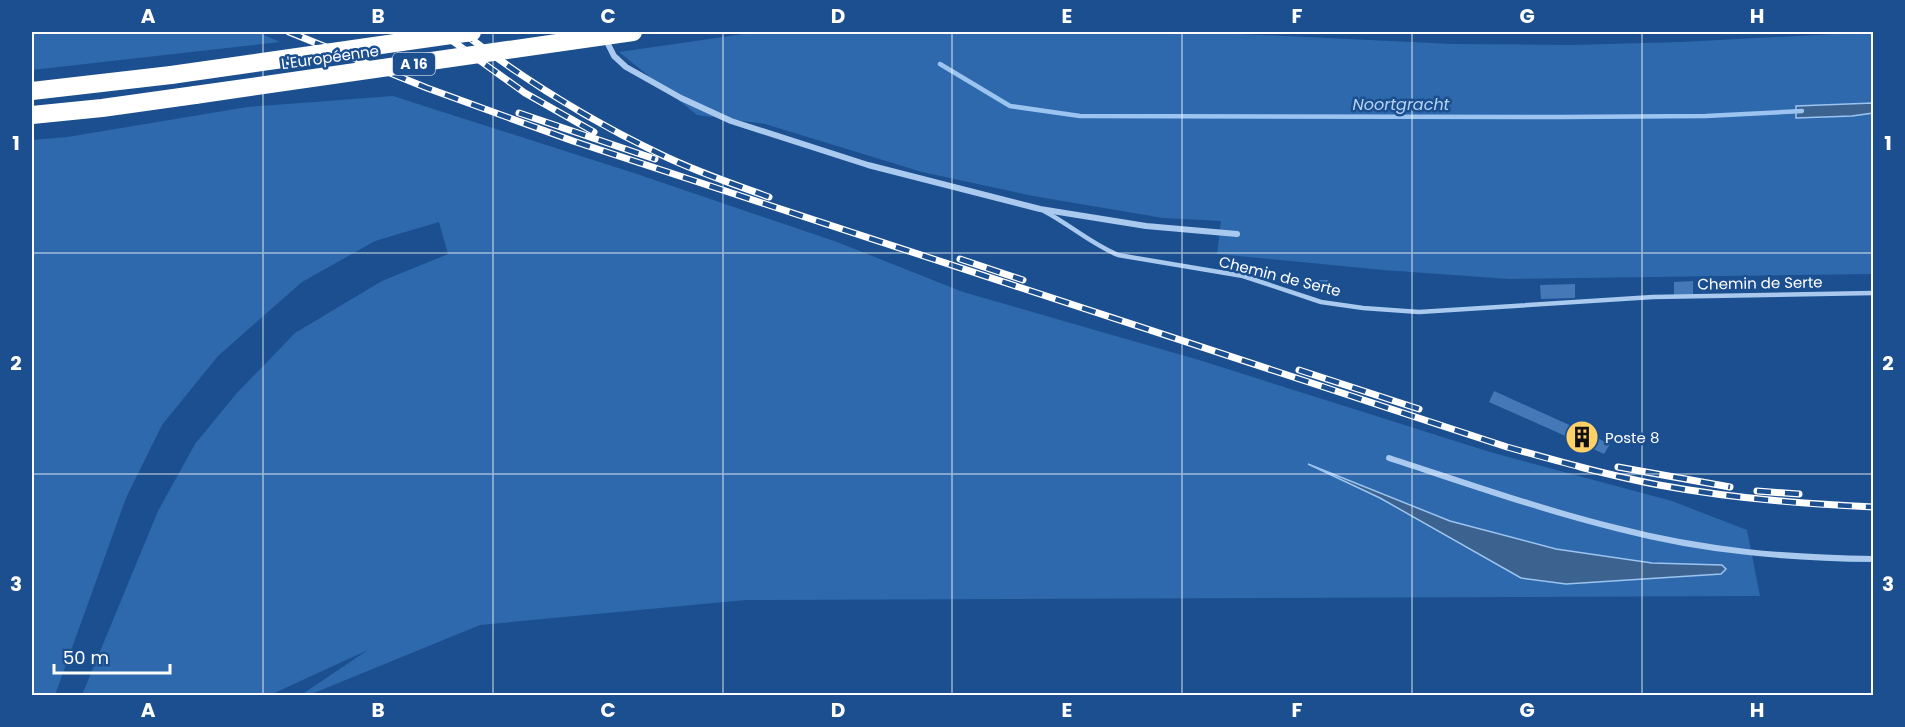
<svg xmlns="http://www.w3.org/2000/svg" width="1905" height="727" font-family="Poppins,sans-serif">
	<rect width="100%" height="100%" fill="#1b4f8f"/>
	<g fill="#2e69ad">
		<polygon points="32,32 257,32 280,42 32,70"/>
		<polygon points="758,32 1199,32 1453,44 1571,45 1681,42 1873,32 1873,103 1796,106 1796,118 1852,116 1873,113 1873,274 1509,279 1383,270 1217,254 1221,221 1163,218 1033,196 922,172 765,124 697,115 619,52"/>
		<polygon points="393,96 637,174 837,242 963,292 1199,360 1490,452 1672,501 1747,530 1760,596 746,600 480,625 309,695 301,695 368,650 270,695 82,695 158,511 195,444 236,394 295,333 382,281 448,254 439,222 375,241 302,282 218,356 162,425 126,498 55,695 32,696 32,140 67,137 247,107"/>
	</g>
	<g fill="#3c6290" stroke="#9cc4f0" stroke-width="1.5">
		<polygon points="1873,103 1873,113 1852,116 1796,118 1796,106"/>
		<polygon points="1308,464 1450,521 1556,549 1652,563 1722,565 1726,569 1721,574 1566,584 1521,578 1380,498"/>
	</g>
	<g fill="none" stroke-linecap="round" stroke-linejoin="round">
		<polyline stroke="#9cc4f0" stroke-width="4.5" points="940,64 1010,106 1080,116 1561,117 1706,116 1802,111"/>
	</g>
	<g fill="#4478b7">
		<polygon points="1316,280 1328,280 1328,288 1315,287"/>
		<polygon points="1693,281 1693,295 1674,295 1674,282"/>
		<polygon points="1575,284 1575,298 1541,299 1540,285"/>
		<polygon points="1494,391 1576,428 1582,425 1591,430 1593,433 1592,436 1610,444 1604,454 1572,439 1489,402"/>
	</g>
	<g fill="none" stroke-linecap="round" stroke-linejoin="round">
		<path stroke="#a9c9ee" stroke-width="4.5" d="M 1044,211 C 1069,224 1091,244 1118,255 L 1243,276 L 1321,302 L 1363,308 L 1419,312 L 1653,297 L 1874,293"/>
		<g stroke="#a9c9ee" stroke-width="6">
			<polyline points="605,38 614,56 626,67 681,98 731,121 868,165 1040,209 1146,226 1237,234"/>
			<path d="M 1389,458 C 1466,483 1542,510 1620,529 C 1705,551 1787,558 1874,559"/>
		</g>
		<g stroke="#fff" stroke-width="18">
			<polyline points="32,91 171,75"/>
			<polyline points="32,115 102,108 195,95"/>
		</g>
		<defs>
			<g id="rail">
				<path d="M 289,32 L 427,88 L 573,141 L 1507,447 C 1557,461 1607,475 1659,485 C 1730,498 1801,504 1874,507"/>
				<polyline points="440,32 525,93 594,132"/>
				<path d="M 462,32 C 524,80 591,121 662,155 C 697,172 733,184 769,197"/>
				<polyline points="519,113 655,159"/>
				<polyline points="960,259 1023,280"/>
				<polyline points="1299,370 1419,409"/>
				<polyline points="1618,467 1730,487"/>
				<polyline points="1757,491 1799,494"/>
			</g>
		</defs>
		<use href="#rail" stroke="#fff" stroke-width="7"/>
		<use href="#rail" stroke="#1b4f8f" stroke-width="4.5" stroke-dasharray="14" stroke-linecap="butt"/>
		<g stroke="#fff" stroke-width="18">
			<polyline points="171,75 472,32"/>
			<polyline points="195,95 633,32"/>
		</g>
	</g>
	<path fill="none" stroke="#fff" stroke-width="1.5" stroke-opacity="0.55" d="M 263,32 L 263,696M 493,32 L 493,696M 723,32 L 723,696M 952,32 L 952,696M 1182,32 L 1182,696M 1412,32 L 1412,696M 1642,32 L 1642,696M 32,253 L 1874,253M 32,474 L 1874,474"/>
	<defs>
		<symbol id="building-disc" viewBox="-11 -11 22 22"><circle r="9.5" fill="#ffd166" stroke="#1b4f8f"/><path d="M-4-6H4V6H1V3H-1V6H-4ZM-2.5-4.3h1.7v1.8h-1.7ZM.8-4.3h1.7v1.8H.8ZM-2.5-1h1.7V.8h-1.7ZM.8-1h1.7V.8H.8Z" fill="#111"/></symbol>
	</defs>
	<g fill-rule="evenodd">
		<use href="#building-disc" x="1563" y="418" width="38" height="38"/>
	</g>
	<g text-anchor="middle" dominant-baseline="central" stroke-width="5" stroke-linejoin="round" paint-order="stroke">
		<rect fill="#1b4f8f" stroke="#bbcadd" stroke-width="1.5" x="393" y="53" width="42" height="22" rx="4.5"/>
		<g font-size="14" font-weight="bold" fill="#fff">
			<text x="414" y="64">A 16</text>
		</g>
		<g font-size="15" fill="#fff" stroke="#1b4f8f">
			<text transform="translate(330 57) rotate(-8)">L'Européenne</text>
			<text transform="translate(1280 276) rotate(14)">Chemin de Serte</text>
			<text transform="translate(1760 283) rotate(-1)">Chemin de Serte</text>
		</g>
		<g font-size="15" fill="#fff" stroke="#1b4f8f" text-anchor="start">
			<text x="1605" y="437">Poste 8</text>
		</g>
		<g font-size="16" font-style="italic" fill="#b5d3f5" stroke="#1b4f8f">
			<text x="1401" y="104">Noortgracht</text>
		</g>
	</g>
	<rect width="1905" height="727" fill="none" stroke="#1b4f8f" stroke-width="66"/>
	<path d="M54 664v9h116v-9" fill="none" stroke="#ffffff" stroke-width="3"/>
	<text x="63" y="664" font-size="18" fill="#ffffff" stroke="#1b4f8f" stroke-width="4.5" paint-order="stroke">50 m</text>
	<rect x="33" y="33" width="1839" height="661" fill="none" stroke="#fff" stroke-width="2"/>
	<g font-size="20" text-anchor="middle" font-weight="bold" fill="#fff">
		<text x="148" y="23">A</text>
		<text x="378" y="23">B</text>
		<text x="608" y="23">C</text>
		<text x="838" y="23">D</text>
		<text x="1067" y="23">E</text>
		<text x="1297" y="23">F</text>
		<text x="1527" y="23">G</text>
		<text x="1757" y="23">H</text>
		<text x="16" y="150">1</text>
		<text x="1888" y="150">1</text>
		<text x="16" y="370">2</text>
		<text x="1888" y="370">2</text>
		<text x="16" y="591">3</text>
		<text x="1888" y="591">3</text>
		<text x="148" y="717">A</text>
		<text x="378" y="717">B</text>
		<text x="608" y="717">C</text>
		<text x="838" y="717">D</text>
		<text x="1067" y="717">E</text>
		<text x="1297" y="717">F</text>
		<text x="1527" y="717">G</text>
		<text x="1757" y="717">H</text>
	</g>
</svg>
